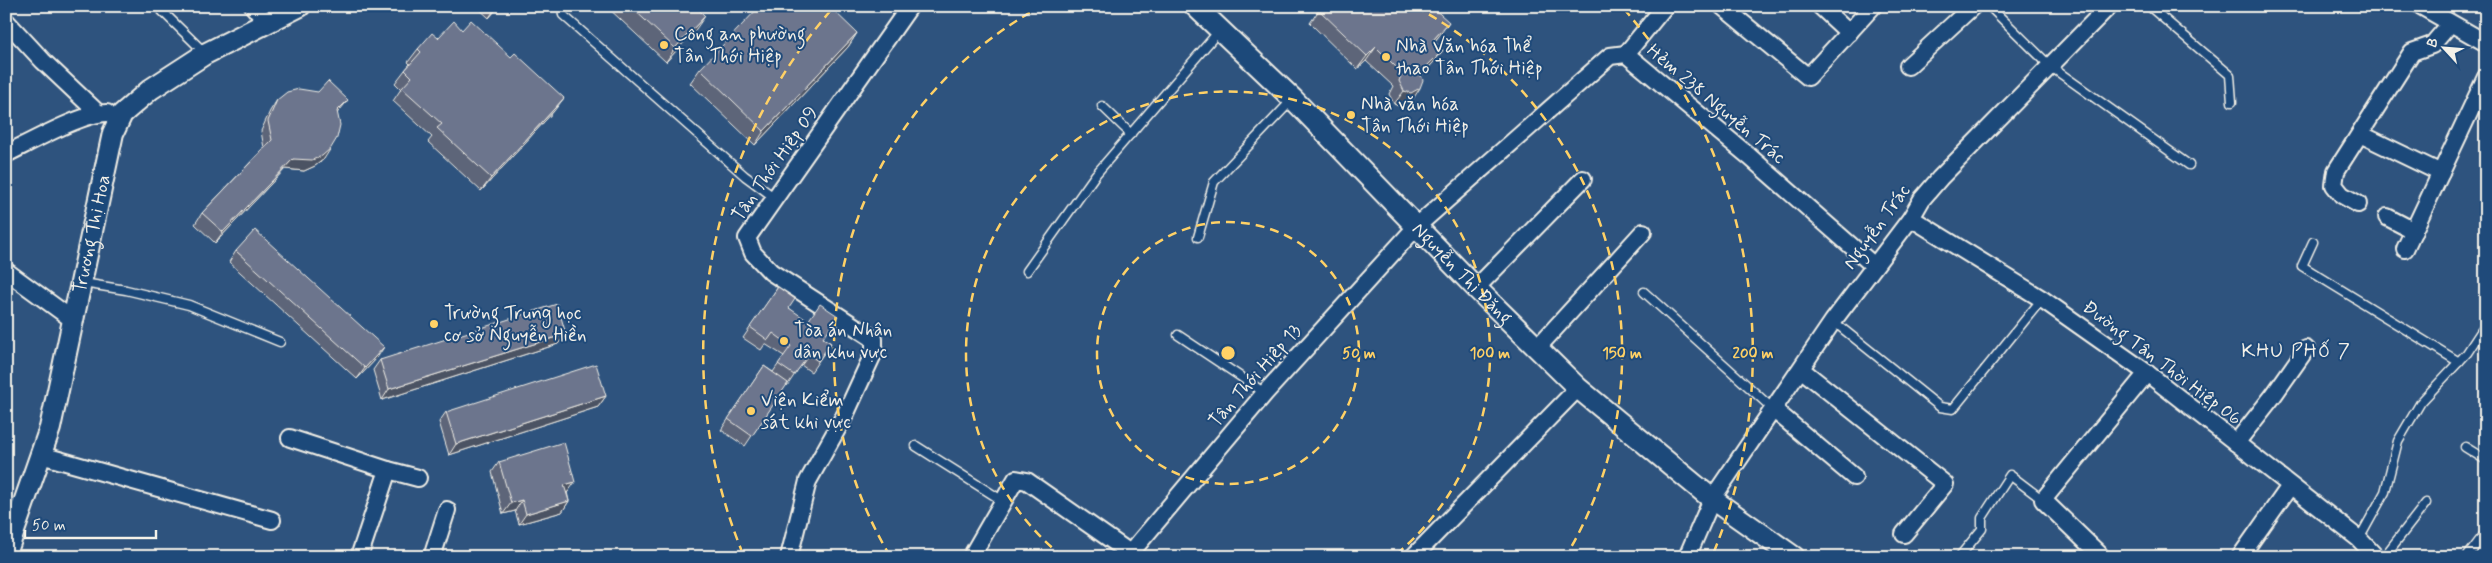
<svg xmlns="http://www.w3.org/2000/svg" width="2492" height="563" font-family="Mynerve,sans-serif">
	<rect width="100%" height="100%" fill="#2e537e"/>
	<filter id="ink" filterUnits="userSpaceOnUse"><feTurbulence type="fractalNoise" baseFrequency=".02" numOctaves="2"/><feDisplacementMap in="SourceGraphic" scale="10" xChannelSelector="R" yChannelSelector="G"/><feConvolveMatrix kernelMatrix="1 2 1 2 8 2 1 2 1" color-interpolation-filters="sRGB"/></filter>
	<g filter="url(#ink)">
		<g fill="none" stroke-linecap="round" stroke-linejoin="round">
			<defs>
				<g id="service">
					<polyline points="157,6 204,52"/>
					<polyline points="562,6 563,15 745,176 775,198"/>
					<polyline points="1989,6 2050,66 2189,165"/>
					<polyline points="2149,6 2230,75 2232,102"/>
					<polyline points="1102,106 1131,134"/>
					<polyline points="1198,237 1214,182 1292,100"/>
					<polyline points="2313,242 2302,266 2459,362"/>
					<polyline points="1027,271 1096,174 1219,31"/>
					<polyline points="83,283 126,290 189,305 280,342"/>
					<polyline points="1644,292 1773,409"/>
					<polyline points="1833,321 1940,407 1953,409 2042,299"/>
					<polyline points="1178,335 1265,393"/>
					<polyline points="916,446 1003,501"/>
					<polyline points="2465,447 2486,460"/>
					<polyline points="2359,539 2385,492 2398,441 2421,402 2467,353 2486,324"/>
					<polyline points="1959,557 1982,529 1982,518 2010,475 2043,500"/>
					<polyline points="2384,557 2426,503"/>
					<polyline points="2467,557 2486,532"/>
				</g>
				<g id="minor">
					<polyline points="253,6 267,23"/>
					<polyline points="1722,6 1808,77 1873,6"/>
					<polyline points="1820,6 1849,33"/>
					<polyline points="2421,6 2486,43"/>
					<polyline points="6,21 43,61 98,113"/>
					<polyline points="1626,54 1665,6"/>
					<polyline points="1908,66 1973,6"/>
					<polyline points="2360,134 2441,173"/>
					<path d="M 6,154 C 31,142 82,113 107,113"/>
					<polyline points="2358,204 2342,195 2334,185 2336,171 2412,52 2432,45 2450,24"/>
					<polyline points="2387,217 2414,231"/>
					<polyline points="1911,218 2042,299 2147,373 2359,539 2376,557"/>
					<polyline points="2405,249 2486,77"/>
					<polyline points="6,271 73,320"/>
					<polyline points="1476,288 1583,179"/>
					<polyline points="1537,348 1643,232"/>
					<polyline points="1802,370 1945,484 1904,534"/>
					<polyline points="1773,409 1854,477"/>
					<polyline points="290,438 388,470 359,557"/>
					<polyline points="2236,443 2273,396 2306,349"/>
					<polyline points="41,455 272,520"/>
					<polyline points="388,470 418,478"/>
					<polyline points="2099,554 2043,500 2147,373"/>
					<polyline points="432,557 447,510"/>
					<polyline points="789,557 808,481 846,413 874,352 874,339 771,272 753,253 747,238 910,6"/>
					<polyline points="971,557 1016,479 1027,481 1130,553"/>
					<polyline points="1127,557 1265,393 1417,226 1610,56 1626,54 1750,157 1873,265"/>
					<polyline points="1413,557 1578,388"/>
					<polyline points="1687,557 1712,499 1833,321 1911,218 1922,199 1940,178 2109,6"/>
					<polyline points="2240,557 2290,486"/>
				</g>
				<g id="tertiary">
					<path id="s1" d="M 1195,6 L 1293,99 L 1476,288 L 1578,388 L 1712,499 L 1794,557"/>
					<path id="s2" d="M 6,554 L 50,428 L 113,133 L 122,114 L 151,89 L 205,54 L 300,6"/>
				</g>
			</defs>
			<use href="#service" stroke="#f4f1e8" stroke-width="11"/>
			<use href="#minor" stroke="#f4f1e8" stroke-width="20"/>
			<use href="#tertiary" stroke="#f4f1e8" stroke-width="24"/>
			<use href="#service" stroke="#1f4a7a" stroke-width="8"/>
			<use href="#minor" stroke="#1f4a7a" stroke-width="16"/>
			<use href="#tertiary" stroke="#1f4a7a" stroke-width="20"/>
		</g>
		<g fill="#5d6579" stroke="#f4f1e8">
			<polygon points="476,6 499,6 489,18"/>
			<polygon points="606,6 695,6 696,29 666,62"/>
			<polygon points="1319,10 1439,36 1434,42 1443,50 1433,63 1421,76 1411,102 1401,107 1394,104 1389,94 1393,86 1366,61 1357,69 1310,23"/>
			<polygon points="462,30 554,111 481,191 428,142 432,137 393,101 401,89 395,83 405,70 410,64 408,62 418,49 438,38"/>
			<polygon points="857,33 848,47 755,145 690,83 700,69"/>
			<polygon points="277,100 340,110 337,113 324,159 315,166 304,171 285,169 215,243 195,224 202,213 264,148 261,131 270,111"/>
			<polygon points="236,251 377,358 357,379 229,262"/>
			<polygon points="778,287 789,308 823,338 831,343 811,372 801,365 787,386 786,385 745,446 721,430 764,366 773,372 784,356 765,344 761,350 743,338"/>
			<polygon points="566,334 558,344 382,400 373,370 380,360"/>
			<polygon points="606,396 598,407 449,455 439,422 446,412"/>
			<polygon points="499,462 568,492 567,492 569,501 562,512 519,524 515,511 503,514 492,472"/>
		</g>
		<g fill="#4c5263" stroke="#f4f1e8">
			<polygon points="498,6 499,6 489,18 494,10"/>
			<polygon points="705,16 696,29 666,62 675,48"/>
			<polygon points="1449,22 1439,36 1423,54 1433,40"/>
			<polygon points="857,33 848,47 755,145 764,131"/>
			<polygon points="1376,47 1366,61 1357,69 1367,56"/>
			<polygon points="1443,50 1433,63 1410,86 1420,73"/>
			<polygon points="1420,88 1411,102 1401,107 1394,104 1404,91"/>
			<polygon points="564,98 554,111 481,191 491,178"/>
			<polygon points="348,100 340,110 330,121 337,111"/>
			<polygon points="331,148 324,159 315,166 304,171 285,169 215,243 223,232 293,159"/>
			<polygon points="566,334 558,344 382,400 389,389"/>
			<polygon points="384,347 377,358 357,379 365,368"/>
			<polygon points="606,396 598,407 449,455 456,444"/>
			<polygon points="575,482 568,492 557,495 564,485"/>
			<polygon points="522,500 515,511 503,514 511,503"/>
			<polygon points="569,501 562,512 519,524 526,514"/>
		</g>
		<g fill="#6c758d" stroke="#f4f1e8">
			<polygon points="489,6 498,6 494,10"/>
			<polygon points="630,6 695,6 705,16 675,48"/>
			<polygon points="760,6 829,6 857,33 764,131 700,69"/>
			<polygon points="1323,6 1431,6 1449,22 1433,40 1443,50 1420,73 1423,80 1420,88 1411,93 1404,91 1399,81 1402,73 1376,47 1367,56 1319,10"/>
			<polygon points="471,20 511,57 515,53 564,98 491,178 437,128 442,124 402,88 412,77 405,70 421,52 418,49 432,33 438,38 454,21 462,30"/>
			<polygon points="328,81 348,100 337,111 340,125 337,138 331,148 322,156 312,160 293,159 223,232 202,213 272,140 268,121 277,100 287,92 299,89 318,92"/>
			<polygon points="255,230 384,347 365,368 236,251"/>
			<polygon points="778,287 795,299 789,308 808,321 820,304 838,316 823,338 831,343 818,361 809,355 794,375 778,364 791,346 773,333 768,340 750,327"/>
			<polygon points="557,304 566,334 389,389 380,360"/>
			<polygon points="596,364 606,396 456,444 446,412"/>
			<polygon points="764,366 788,383 752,436 728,419"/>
			<polygon points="564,442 575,482 564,485 569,501 526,514 522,500 511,503 499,462"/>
		</g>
	</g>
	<g fill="none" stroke="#ffd166" stroke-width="2.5" stroke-dasharray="9 6">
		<circle cx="1228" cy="353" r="131"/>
		<path d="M1063 557A262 262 0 1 1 1393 557"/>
		<path d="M890 556A394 394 0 0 1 1040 7M1416 7A394 394 0 0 1 1566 556"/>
		<path d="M743 554A525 525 0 0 1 832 9M1624 9A525 525 0 0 1 1713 554"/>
	</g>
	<g fill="#ffd166" stroke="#1f4a7a" stroke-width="2">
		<circle cx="664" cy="45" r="5"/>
		<circle cx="1386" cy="57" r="5"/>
		<circle cx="1351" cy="115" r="5"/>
		<circle cx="434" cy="324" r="5"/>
		<circle cx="784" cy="341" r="5"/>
		<circle cx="751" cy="411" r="5"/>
	</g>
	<g text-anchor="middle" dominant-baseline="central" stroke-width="4" stroke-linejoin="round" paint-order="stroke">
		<g font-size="19" fill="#f4f1e8" stroke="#1f4a7a" text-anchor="start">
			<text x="674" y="34">Công an phường<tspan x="674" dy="22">Tân Thới Hiệp</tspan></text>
			<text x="1396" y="46">Nhà Văn hóa Thể<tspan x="1396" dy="22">thao Tân Thới Hiệp</tspan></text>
			<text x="1361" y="104">Nhà văn hóa<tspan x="1361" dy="22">Tân Thới Hiệp</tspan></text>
			<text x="444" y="313">Trường Trung học<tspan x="444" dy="22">cơ sở Nguyễn Hiền</tspan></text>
			<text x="794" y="330">Tòa án Nhân<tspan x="794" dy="22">dân khu vực</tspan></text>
			<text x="761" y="400">Viện Kiểm<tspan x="761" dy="22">sát khi vực</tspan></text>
		</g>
		<g font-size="19" fill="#f4f1e8" stroke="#1f4a7a">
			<text transform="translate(1716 104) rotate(40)">Hẻm 238 Nguyễn Trác</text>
			<text transform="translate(775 164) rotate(-55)">Tân Thới Hiệp 09</text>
			<text transform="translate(1877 227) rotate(-54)">Nguyễn Trác</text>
			<text stroke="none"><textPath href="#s2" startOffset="332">Trương Thị Hoa</textPath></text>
			<text stroke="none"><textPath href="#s1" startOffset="378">Nguyễn Thị Đặng</textPath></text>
			<text transform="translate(2162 363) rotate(37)">Đường Tân Thời Hiệp 06</text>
			<text transform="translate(1255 376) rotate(-49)">Tân Thới Hiệp 13</text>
		</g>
		<g font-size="20" letter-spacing="1" fill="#f4f1e8" stroke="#1f4a7a">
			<text x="2296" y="351">KHU PHỐ 7</text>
		</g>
	</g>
	<circle cx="1228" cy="353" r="8" fill="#ffd166" stroke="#1f4a7a" stroke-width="2.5"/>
	<g font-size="15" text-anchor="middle" font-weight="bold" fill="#ffd166" stroke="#1f4a7a" stroke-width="4" stroke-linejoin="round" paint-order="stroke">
		<text x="1359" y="358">50 m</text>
		<text x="1490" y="358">100 m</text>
		<text x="1622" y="358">150 m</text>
		<text x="1753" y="358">200 m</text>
	</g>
	<rect width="2492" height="563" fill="none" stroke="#1f4a7a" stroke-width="25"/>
	<rect x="12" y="12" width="2467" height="538" fill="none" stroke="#f4f1e8" stroke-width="2" filter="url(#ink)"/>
	<g transform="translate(2444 48) rotate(296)" stroke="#1f4a7a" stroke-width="4" paint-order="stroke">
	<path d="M0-4L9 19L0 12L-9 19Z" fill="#f4f1e8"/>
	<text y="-8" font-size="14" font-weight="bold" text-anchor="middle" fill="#f4f1e8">B</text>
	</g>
	<path d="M25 530v8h131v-8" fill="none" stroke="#f4f1e8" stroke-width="2.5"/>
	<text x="32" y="530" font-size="15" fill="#f4f1e8" stroke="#1f4a7a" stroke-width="4" paint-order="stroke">50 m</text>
</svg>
